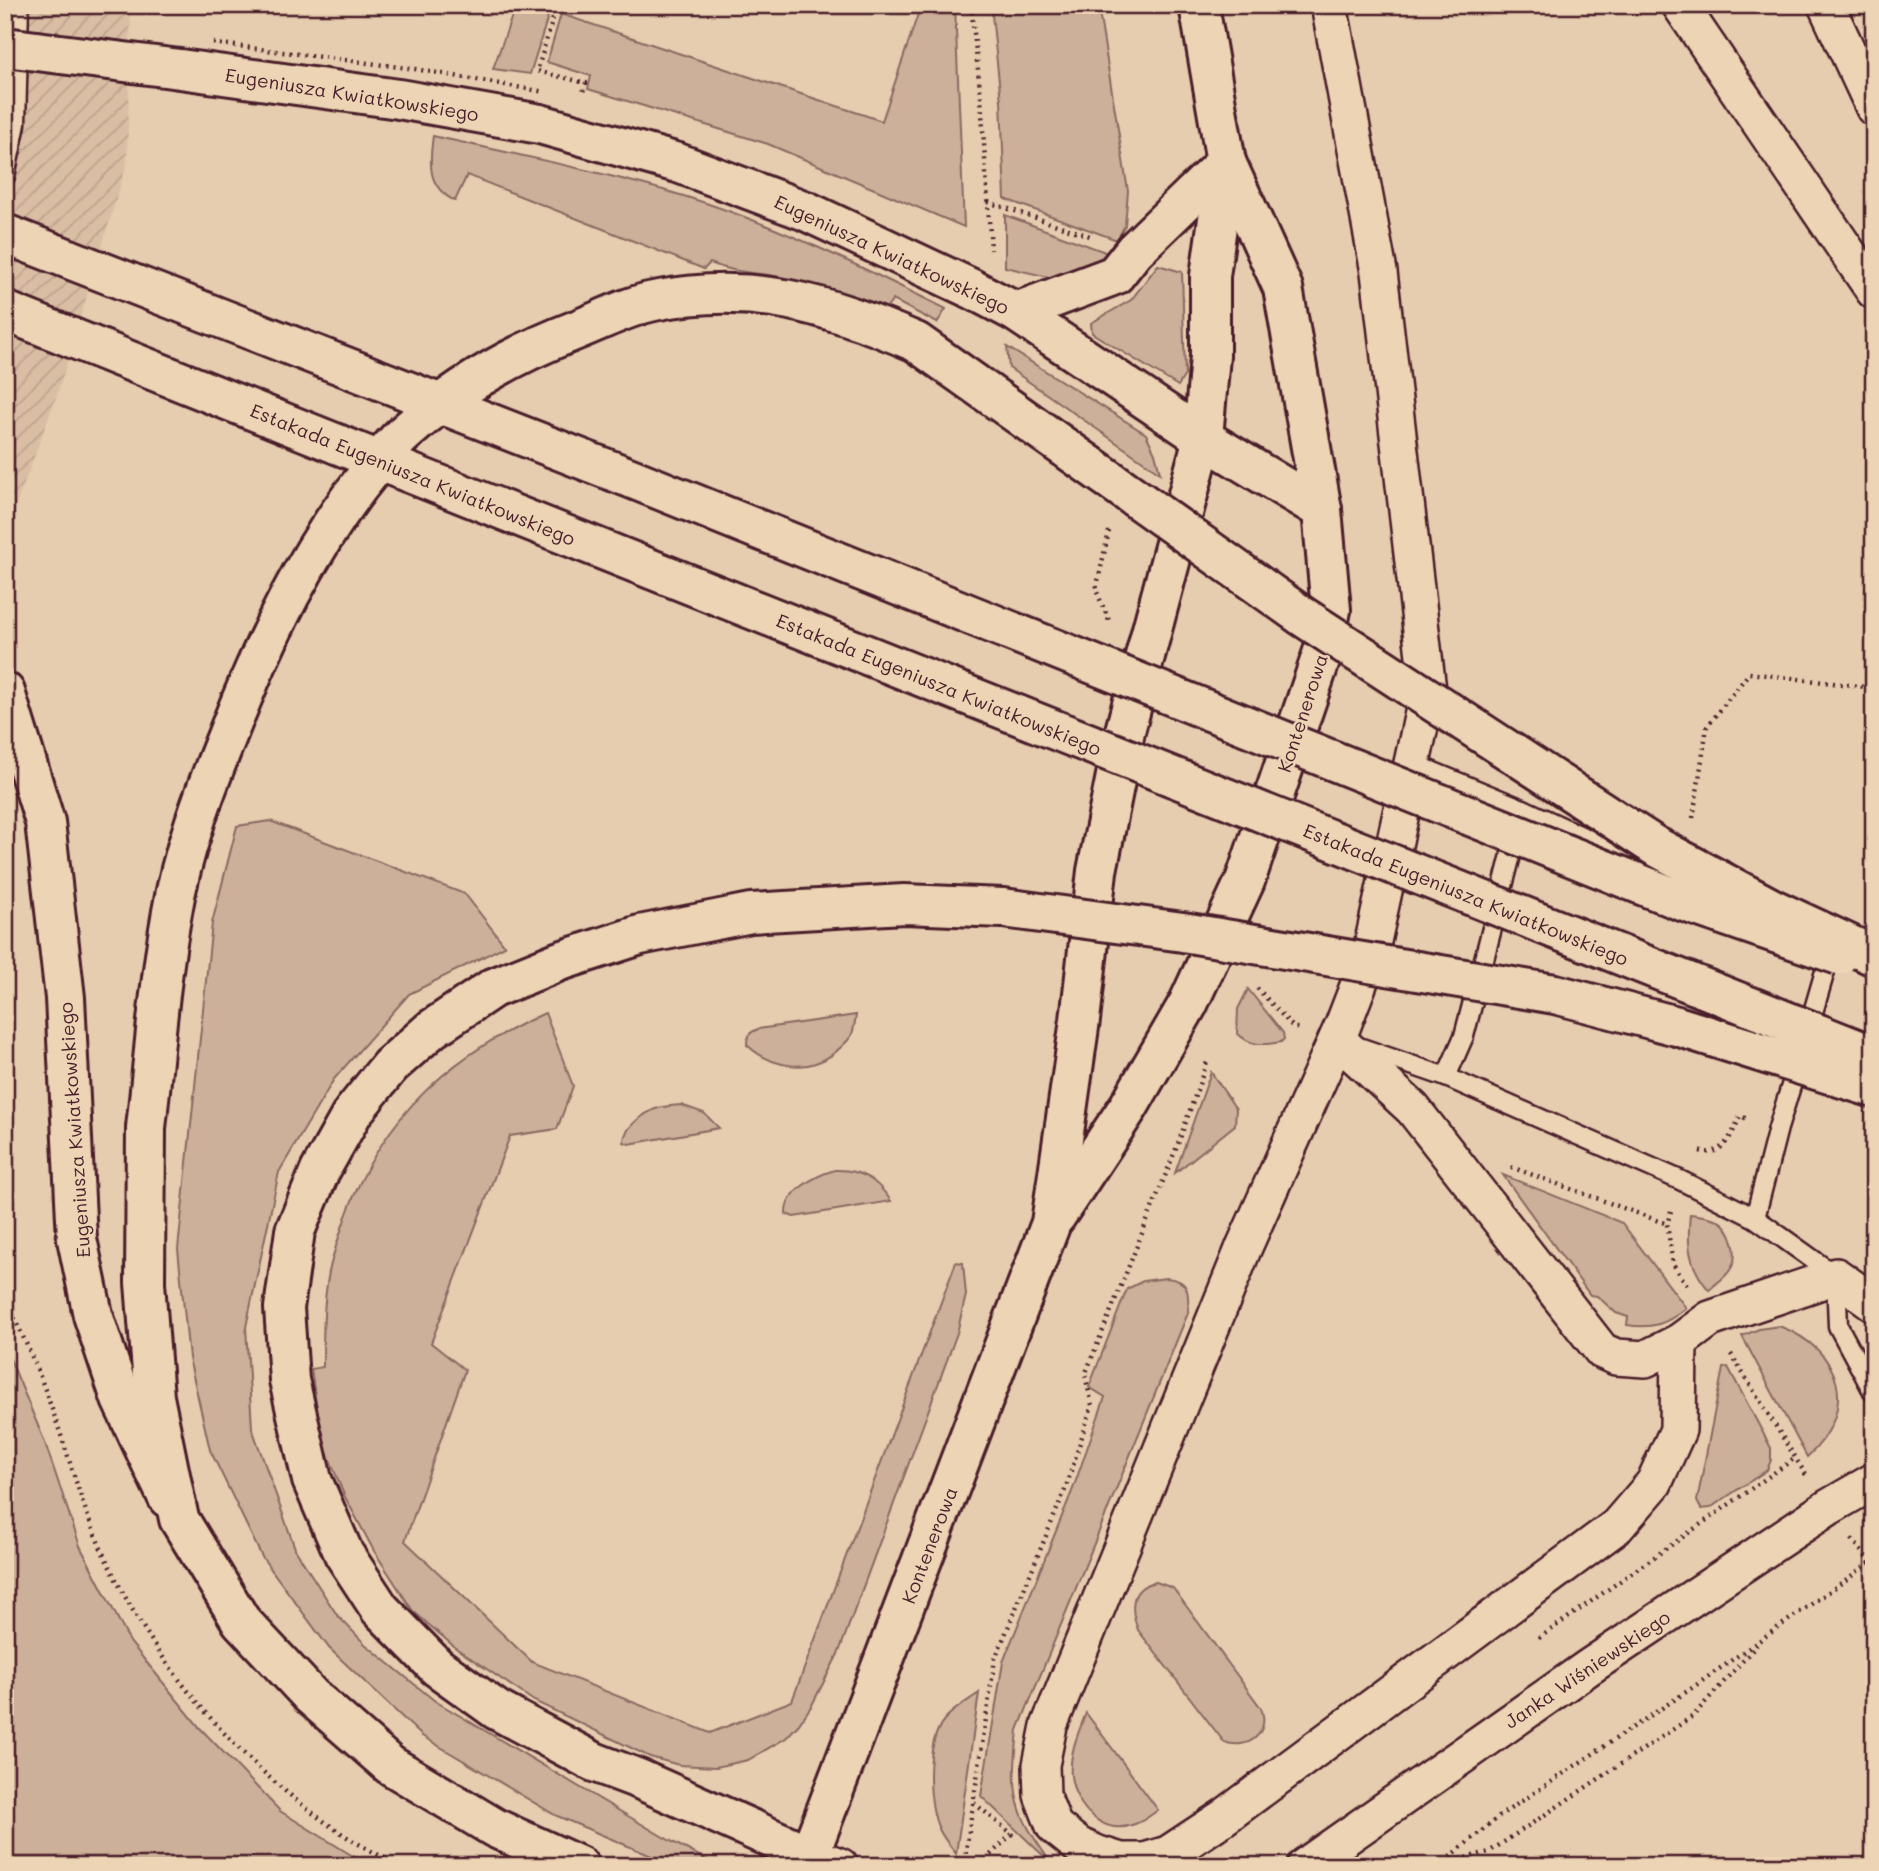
<svg xmlns="http://www.w3.org/2000/svg" width="1879" height="1871" font-family="Mali,sans-serif">
	<defs>
		<pattern id="industrial-furrows" width="10" height="10" patternUnits="userSpaceOnUse" patternTransform="scale(1.75)"><rect width="10" height="10" fill="#d9bea4"/><path d="M-1 1l2-2M0 10L10 0M9 11l2-2" fill="none" stroke="#bca38d"/></pattern>
	</defs>
	<rect width="100%" height="100%" fill="#e6cdaf"/>
	<filter id="ink" filterUnits="userSpaceOnUse"><feTurbulence type="fractalNoise" baseFrequency=".0143" numOctaves="2"/><feDisplacementMap in="SourceGraphic" scale="14" xChannelSelector="R" yChannelSelector="G"/><feConvolveMatrix kernelMatrix="1 2 1 2 8 2 1 2 1" color-interpolation-filters="sRGB"/></filter>
	<g filter="url(#ink)">
		<polygon fill="url(#industrial-furrows)" points="5,5 131,5 127,163 57,395 5,535"/>
		<g fill="#ccb099" stroke="#8b6862" stroke-width="2">
			<polygon points="516,5 535,5 550,10 530,74 493,69"/>
			<polygon points="921,5 955,5 964,227 768,144 588,89 591,76 547,62 561,14 882,121"/>
			<polygon points="991,5 1098,5 1128,191 1125,225 1117,240 1005,199 1001,101"/>
			<path d="M 433,136 C 518,155 604,172 687,197 C 777,225 862,267 946,309 L 937,323 L 893,300 L 884,311 C 851,298 819,285 785,278 C 758,272 737,274 710,263 L 704,269 L 467,175 L 455,201 C 427,187 429,164 433,136 Z"/>
			<polygon points="1005,215 1108,253 1081,271 1053,278 1005,267"/>
			<polygon points="1158,265 1182,272 1185,375 1178,386 1092,333 1091,323 1131,300"/>
			<polygon points="1007,347 1146,434 1155,453 1160,473 1009,368"/>
			<polygon points="270,821 465,894 505,946 409,994 334,1079 279,1172 246,1327 252,1428 296,1551 337,1615 365,1644 435,1701 665,1838 718,1866 675,1866 555,1815 422,1736 329,1648 262,1557 210,1450 189,1358 178,1249 212,923 237,826"/>
			<path d="M 1248,989 L 1283,1033 L 1284,1039 L 1281,1042 C 1264,1045 1251,1047 1237,1033 L 1238,1009 Z"/>
			<path d="M 545,1013 L 573,1086 L 557,1129 L 510,1136 L 431,1343 L 465,1370 L 405,1541 L 532,1662 L 710,1733 L 792,1701 L 956,1262 L 963,1263 L 966,1295 L 957,1333 L 839,1652 L 812,1705 L 799,1724 L 786,1738 L 748,1760 L 716,1767 L 679,1765 L 650,1757 L 534,1701 L 457,1649 L 413,1611 L 374,1551 L 344,1495 L 321,1437 L 311,1369 L 323,1367 C 323,1335 323,1303 329,1272 C 333,1253 340,1234 346,1216 C 382,1117 450,1055 545,1013 Z"/>
			<path d="M 856,1015 C 855,1021 854,1031 851,1036 C 849,1040 843,1045 840,1048 C 812,1075 773,1069 747,1045 C 747,1035 749,1033 758,1029 Z"/>
			<polygon points="1211,1072 1236,1109 1235,1125 1175,1173"/>
			<path d="M 681,1105 L 704,1113 L 719,1128 L 629,1144 L 624,1142 C 623,1129 642,1115 653,1110 C 661,1106 672,1106 681,1105 Z"/>
			<path d="M 835,1170 C 861,1169 877,1180 891,1201 L 794,1217 L 786,1214 C 785,1191 817,1175 835,1170 Z"/>
			<path d="M 1503,1175 L 1622,1223 L 1686,1308 C 1667,1324 1652,1329 1627,1325 L 1628,1317 L 1616,1313 L 1597,1296 L 1590,1295 Z"/>
			<path d="M 1690,1214 C 1698,1215 1709,1216 1717,1220 C 1733,1228 1740,1256 1730,1270 C 1725,1278 1715,1284 1709,1290 C 1688,1266 1687,1244 1690,1214 Z"/>
			<path d="M 1166,1278 C 1190,1280 1189,1292 1188,1313 L 1018,1730 C 1011,1797 1013,1810 1052,1864 L 981,1796 L 1003,1662 L 1073,1489 L 1105,1397 L 1089,1387 L 1127,1289 L 1143,1281 Z"/>
			<path d="M 1779,1326 C 1843,1350 1859,1410 1807,1457 L 1742,1336 L 1759,1329 Z"/>
			<polygon points="5,1347 44,1440 80,1546 130,1642 200,1728 280,1811 369,1866 5,1866"/>
			<polygon points="1728,1367 1771,1448 1771,1460 1767,1470 1710,1508 1701,1509 1697,1501 1723,1368"/>
			<path d="M 1156,1582 L 1173,1588 L 1261,1708 C 1271,1733 1248,1751 1224,1742 L 1138,1630 C 1130,1609 1129,1587 1156,1582 Z"/>
			<path d="M 979,1693 L 956,1854 C 951,1847 944,1839 940,1831 C 927,1806 925,1743 944,1720 C 953,1709 968,1701 979,1693 Z"/>
			<path d="M 1086,1713 L 1158,1810 C 1151,1815 1144,1821 1135,1824 C 1103,1837 1075,1807 1071,1776 C 1069,1754 1078,1733 1086,1713 Z"/>
		</g>
		<g fill="none" stroke-linecap="round" stroke-linejoin="round">
			<defs>
				<g id="service">
					<polyline points="5,176 16,124 19,5"/>
					<polyline points="1412,763 1523,809"/>
					<polyline points="1807,1033 1828,961 1816,955"/>
					<polyline points="1359,1047 1446,1077 1680,1180 1755,1218 1836,1276 1838,1326 1874,1393"/>
					<polyline points="1446,1077 1464,1036 1523,809 1665,875"/>
					<polyline points="1755,1218 1778,1128 1799,1060"/>
				</g>
				<g id="minor">
					<polyline points="1329,5 1379,272 1428,690 1370,955 1343,1025 1244,1247 1049,1726 1041,1765 1042,1795 1054,1826 1078,1845 1098,1854 1121,1861 1145,1861 1168,1854 1224,1817 1617,1526 1654,1483 1678,1430 1679,1342"/>
					<polyline points="1680,5 1874,291"/>
					<polyline points="1826,5 1874,108"/>
					<polyline points="1337,1039 1413,1109 1602,1351 1616,1357 1645,1359 1679,1342 1710,1319 1836,1276 1874,1303"/>
					<polyline points="809,1855 840,1866"/>
					<polyline points="1305,1866 1589,1667 1829,1507 1874,1481"/>
				</g>
				<g id="secondary">
					<polyline points="180,69 399,99 540,124 678,163 806,211 972,289 1016,312 1203,438"/>
					<polyline points="5,234 364,374"/>
					<polyline points="5,311 337,444"/>
					<polyline points="5,692 45,822 65,998 77,1239 93,1315 121,1399 168,1498"/>
				</g>
				<g id="trunk">
					<polyline points="1016,312 1115,275 1134,251 1226,162"/>
					<polyline points="1203,438 1322,510"/>
					<polyline points="146,1128 145,1283 154,1397 179,1519 241,1621 311,1696 390,1765 495,1828 579,1866"/>
					<polyline points="1056,1216 1129,1106 1188,1004 1245,881 1323,652 1331,610 1322,510 1283,288 1226,162 1199,5"/>
					<polyline points="809,1855 639,1779 594,1762 497,1710 437,1667 380,1609 344,1554 312,1480 289,1380 284,1308 295,1231 320,1171 353,1112 390,1066 432,1029 493,988 560,961 640,935 751,913 904,904 1003,908"/>
					<polyline points="805,1866 1051,1223 1080,1020 1097,871 1125,731 1203,438 1210,356 1210,276 1226,162"/>
				</g>
			</defs>
			<use href="#service" stroke="#4a1f2b" stroke-width="23"/>
			<use href="#minor" stroke="#4a1f2b" stroke-width="40"/>
			<use href="#secondary" stroke="#4a1f2b" stroke-width="44"/>
			<use href="#trunk" stroke="#4a1f2b" stroke-width="44"/>
			<g stroke="#4a1f2b" stroke-width="4.5" stroke-dasharray="2 5" stroke-linecap="butt">
				<polyline points="557,5 537,71 586,83 582,95"/>
				<polyline points="971,5 981,98 991,250"/>
				<polyline points="988,202 1093,237"/>
				<polyline points="1109,531 1096,590 1110,623"/>
				<polyline points="1693,818 1707,727 1749,673 1874,688"/>
				<polyline points="1257,988 1294,1028 1298,1028"/>
				<path d="M 1700,1151 C 1723,1158 1733,1133 1740,1116 L 1748,1119"/>
				<polyline points="1511,1167 1667,1224"/>
				<polyline points="1671,1211 1667,1224 1673,1264 1687,1285"/>
				<path d="M 5,1299 C 21,1331 37,1366 49,1401 C 64,1441 75,1482 90,1522 C 139,1647 232,1761 344,1835 C 361,1846 381,1856 399,1866"/>
				<polyline points="1731,1354 1806,1475"/>
				<polyline points="1852,1539 1874,1567"/>
				<polyline points="1539,1638 1795,1458"/>
				<polyline points="974,1803 1012,1834 983,1862 964,1864 995,1659 1065,1490 1092,1405 1085,1375 1178,1144 1208,1059"/>
				<polyline points="1445,1863 1489,1852 1693,1716 1757,1645"/>
				<polyline points="1439,1866 1501,1815 1692,1688 1874,1560"/>
			</g>
			<use href="#service" stroke="#ecd4b4" stroke-width="18"/>
			<use href="#minor" stroke="#ecd4b4" stroke-width="35"/>
			<use href="#secondary" stroke="#ecd4b4" stroke-width="38"/>
			<use href="#trunk" stroke="#ecd4b4" stroke-width="38"/>
			<defs>
				<g id="secondary-bridge">
					<polyline points="5,47 180,69"/>
					<polyline points="364,374 633,479 1682,901 1839,955"/>
					<polyline points="337,444 1874,1056"/>
				</g>
				<g id="trunk-bridge">
					<polyline points="1003,908 1183,932 1555,994 1677,1026 1874,1088"/>
					<path d="M 146,1128 C 154,1056 159,984 172,912 C 182,852 204,793 227,736 C 264,641 309,545 375,466 C 385,455 394,442 406,432 C 456,387 512,355 574,331 C 600,321 628,306 654,301 C 753,281 826,304 916,342 L 1302,616 L 1655,846 L 1773,909 L 1874,956"/>
				</g>
			</defs>
			<use href="#secondary-bridge" stroke="#4a1f2b" stroke-width="44" stroke-linecap="butt"/>
			<use href="#trunk-bridge" stroke="#4a1f2b" stroke-width="44" stroke-linecap="butt"/>
			<polyline stroke="#4a1f2b" stroke-width="4.5" stroke-dasharray="2 5" stroke-linecap="butt" points="213,43 415,69 545,92"/>
			<use href="#secondary-bridge" stroke="#ecd4b4" stroke-width="38"/>
			<use href="#trunk-bridge" stroke="#ecd4b4" stroke-width="38"/>
		</g>
	</g>
	<g text-anchor="middle" dominant-baseline="central" stroke-width="5" stroke-linejoin="round" paint-order="stroke">
		<g font-size="19" fill="#4a1f2b" stroke="#ecd4b4">
			<text transform="translate(352 94) rotate(9)">Eugeniusza Kwiatkowskiego</text>
			<text transform="translate(892 254) rotate(25)">Eugeniusza Kwiatkowskiego</text>
			<text transform="translate(413 474) rotate(22)">Estakada Eugeniusza Kwiatkowskiego</text>
			<text transform="translate(939 684) rotate(22)">Estakada Eugeniusza Kwiatkowskiego</text>
			<text transform="translate(1302 713) rotate(-72)">Kontenerowa</text>
			<text transform="translate(1466 894) rotate(22)">Estakada Eugeniusza Kwiatkowskiego</text>
			<text transform="translate(74 1130) rotate(-94)">Eugeniusza Kwiatkowskiego</text>
			<text transform="translate(929 1545) rotate(-69)">Kontenerowa</text>
			<text transform="translate(1587 1669) rotate(-34)">Janka Wiśniewskiego</text>
		</g>
	</g>
	<rect width="1879" height="1871" fill="none" stroke="#ecd4b4" stroke-width="28"/>
	<rect x="14" y="14" width="1851" height="1843" fill="none" stroke="#4a1f2b" stroke-width="2.5" filter="url(#ink)"/>
</svg>
